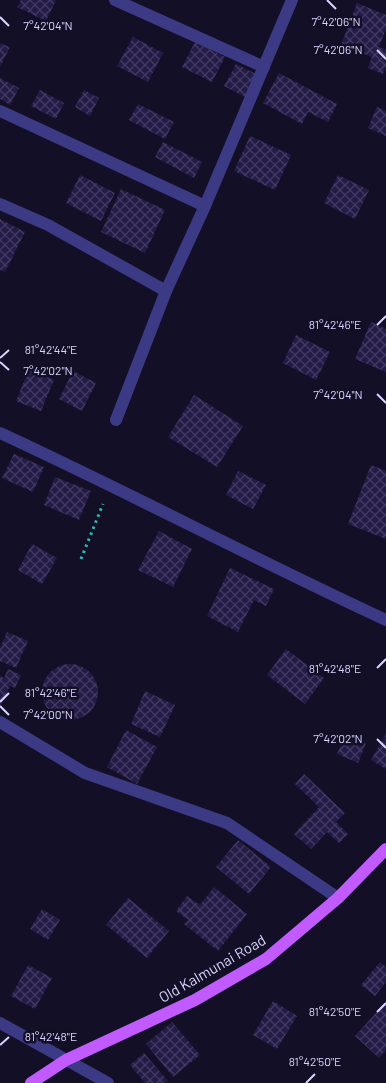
<svg xmlns="http://www.w3.org/2000/svg" width="386" height="1083" font-family="Barlow,sans-serif">
	<defs>
		<pattern id="building-cross-hatch" width="8" height="8" patternUnits="userSpaceOnUse" patternTransform="scale(1.25)"><rect width="8" height="8" fill="#241b47"/><path d="M0 0l8 8M0 8l8-8" fill="none" stroke="#433b63"/></pattern>
	</defs>
	<rect width="100%" height="100%" fill="#130f26"/>
	<g fill="url(#building-cross-hatch)">
		<polygon points="21,0 56,0 46,21 17,7"/>
		<polygon points="357,3 386,15 386,29 379,47 386,50 386,66 383,74 368,68 372,57 341,45"/>
		<polygon points="133,37 163,53 148,82 117,66"/>
		<polygon points="195,42 225,57 212,82 182,67"/>
		<polygon points="0,43 10,47 0,67"/>
		<polygon points="236,64 256,74 245,97 224,86"/>
		<polygon points="279,73 337,104 328,122 308,112 302,124 263,103"/>
		<polygon points="0,78 19,88 10,105 0,99"/>
		<polygon points="40,90 64,103 56,119 31,106"/>
		<polygon points="84,90 99,98 90,116 75,107"/>
		<polygon points="138,104 174,122 165,139 129,120"/>
		<polygon points="377,107 386,111 386,136 368,128"/>
		<polygon points="250,136 291,155 275,190 234,171"/>
		<polygon points="163,142 202,162 194,178 155,157"/>
		<polygon points="80,175 115,193 101,221 66,203"/>
		<polygon points="338,175 369,190 355,219 324,203"/>
		<polygon points="121,189 165,210 145,253 101,232"/>
		<polygon points="0,219 25,232 5,272 0,270"/>
		<polygon points="371,322 386,329 386,372 355,359"/>
		<polygon points="296,335 330,352 316,380 283,363"/>
		<polygon points="29,369 54,380 41,411 16,401"/>
		<polygon points="73,371 96,383 82,411 59,399"/>
		<polygon points="194,395 243,426 217,467 168,437"/>
		<polygon points="14,454 44,467 33,492 2,478"/>
		<polygon points="371,465 386,471 386,539 348,524"/>
		<polygon points="238,471 266,485 253,509 226,495"/>
		<polygon points="55,477 91,491 79,520 44,505"/>
		<polygon points="159,531 192,549 173,587 138,570"/>
		<polygon points="32,544 57,558 42,584 18,570"/>
		<polygon points="230,568 274,589 266,606 254,600 238,632 207,616"/>
		<polygon points="7,632 28,641 16,668 0,661 0,648"/>
		<polygon points="286,649 324,678 305,704 267,675"/>
		<circle cx="70" cy="692" r="28"/>
		<polygon points="8,669 21,675 15,688 10,686 0,707 0,676 4,678"/>
		<polygon points="145,691 175,705 160,737 131,724"/>
		<polygon points="126,730 157,747 137,784 107,767"/>
		<polygon points="345,734 366,743 358,763 337,754"/>
		<polygon points="386,734 386,769 371,760"/>
		<polygon points="304,774 345,813 336,822 348,834 339,843 327,832 311,849 294,834 319,807 295,784"/>
		<polygon points="238,840 271,867 249,894 216,867"/>
		<polygon points="214,887 247,914 218,951 184,924 188,920 176,911 187,896 200,905"/>
		<polygon points="128,898 169,931 147,958 106,925"/>
		<polygon points="42,909 60,920 48,940 30,929"/>
		<polygon points="380,962 386,967 386,982 375,996 361,985"/>
		<polygon points="28,965 52,978 35,1009 11,996"/>
		<polygon points="273,1001 297,1016 277,1049 253,1035"/>
		<polygon points="386,1002 386,1050 379,1058 355,1036"/>
		<polygon points="172,1022 200,1055 173,1077 146,1044"/>
		<polygon points="144,1053 168,1081 165,1083 145,1083 130,1065"/>
	</g>
	<g fill="none" stroke-linecap="round" stroke-linejoin="round">
		<polyline stroke="#2fb8b0" stroke-width="3" stroke-dasharray="2.5 4" stroke-linecap="butt" points="81,559 103,504"/>
		<g stroke="#3d3a85" stroke-width="12">
			<polyline points="115,0 264,67"/>
			<polyline points="0,111 205,206"/>
			<polyline points="0,204 48,225 166,291"/>
			<polyline points="116,420 166,291 205,206 292,0"/>
			<path d="M 0,433 C 130,493 256,560 386,620"/>
			<polyline points="0,722 85,773 227,823 338,898"/>
			<polyline points="0,1023 108,1083"/>
		</g>
		<polyline stroke="#c25bff" stroke-width="12" points="31,1083 66,1060 195,1000 266,959 338,898 386,849"/>
	</g>
	<path fill="none" stroke="#d9d4ff" stroke-width="2" d="M 327,0 L 336,9M 0,17 L 9,26M 377,50 L 386,59M 377,325 L 386,316M 0,358 L 9,350M 0,362 L 9,370M 377,394 L 386,403M 377,668 L 386,659M 0,702 L 9,693M 0,706 L 9,715M 377,739 L 386,748M 377,1012 L 386,1003M 0,1045 L 9,1037M 306,1083 L 315,1074"/>
	<g text-anchor="middle" dominant-baseline="central" stroke-width="5" stroke-linejoin="round" paint-order="stroke">
		<g font-size="15" fill="#d9d4ff" stroke="#130f26">
			<text transform="translate(212 968) rotate(-30)">Old Kalmunai Road</text>
		</g>
	</g>
	<g font-size="12" text-anchor="middle" fill="#d9d4ff" stroke="#130f26" stroke-width="5" stroke-linejoin="round" paint-order="stroke">
		<text x="336" y="26">7°42'06"N</text>
		<text x="48" y="30">7°42'04"N</text>
		<text x="338" y="54">7°42'06"N</text>
		<text x="335" y="329">81°42'46"E</text>
		<text x="51" y="354">81°42'44"E</text>
		<text x="48" y="375">7°42'02"N</text>
		<text x="338" y="399">7°42'04"N</text>
		<text x="335" y="673">81°42'48"E</text>
		<text x="51" y="697">81°42'46"E</text>
		<text x="48" y="719">7°42'00"N</text>
		<text x="338" y="743">7°42'02"N</text>
		<text x="335" y="1016">81°42'50"E</text>
		<text x="51" y="1041">81°42'48"E</text>
		<text x="315" y="1066">81°42'50"E</text>
	</g>
</svg>
